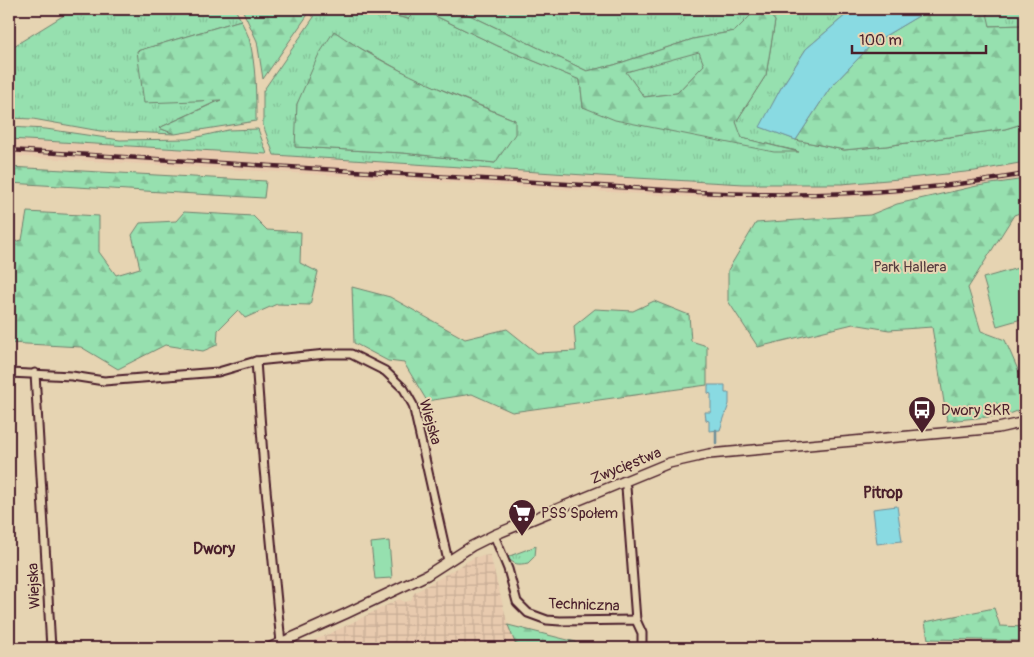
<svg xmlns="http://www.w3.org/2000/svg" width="1034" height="657" font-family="Pangolin,sans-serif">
	<defs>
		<pattern id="industrial-grid" width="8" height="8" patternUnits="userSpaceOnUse" patternTransform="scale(1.25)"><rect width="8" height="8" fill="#e8caae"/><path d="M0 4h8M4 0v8" fill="none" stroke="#c8ad96"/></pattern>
		<pattern id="grass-tufts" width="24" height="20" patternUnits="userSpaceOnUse" patternTransform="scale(1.25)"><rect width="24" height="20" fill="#96e0af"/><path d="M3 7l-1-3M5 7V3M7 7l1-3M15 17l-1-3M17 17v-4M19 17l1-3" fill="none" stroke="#83c097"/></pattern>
		<pattern id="forest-firs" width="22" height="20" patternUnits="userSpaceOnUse" patternTransform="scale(1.25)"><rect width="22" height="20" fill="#96e0af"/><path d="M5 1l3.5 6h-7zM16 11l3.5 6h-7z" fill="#83c097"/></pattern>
	</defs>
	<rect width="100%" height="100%" fill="#e6d4b2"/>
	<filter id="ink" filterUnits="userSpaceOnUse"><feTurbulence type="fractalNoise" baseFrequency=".02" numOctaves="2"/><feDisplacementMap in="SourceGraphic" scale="10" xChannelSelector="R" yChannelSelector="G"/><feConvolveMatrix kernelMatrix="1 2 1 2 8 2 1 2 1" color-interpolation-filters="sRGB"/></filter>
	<g filter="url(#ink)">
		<polygon fill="#e8caae" points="9,139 276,155 600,176 744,184 842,184 975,171 1025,162 1025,179 977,186 903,194 816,199 693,197 9,156"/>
		<polygon fill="url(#industrial-grid)" points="490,555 508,625 510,625 518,648 297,648 329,634 399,599 405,602 411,600 414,593 475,557"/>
		<g fill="url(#grass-tufts)" stroke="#70806d" fill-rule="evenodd">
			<polygon points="74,9 235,9 241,20 137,51 196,101 222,99 159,128 175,134 100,131 33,119 9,118 9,49"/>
			<path d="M 303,9 L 368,9 L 408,19 L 418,9 L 421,9 L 498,46 L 580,80 L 583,107 L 797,151 L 741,138 L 736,122 L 766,75 L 775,21 L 765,9 L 855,9 L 847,14 L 806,49 L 781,88 L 761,127 L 796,140 L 844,150 L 886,146 L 1005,129 L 1025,123 L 1025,162 L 975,171 L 899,179 L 842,184 L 744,184 L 600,176 L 274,155 L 263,125 L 263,91 L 314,17 ZM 335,32 L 351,43 L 414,78 L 515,120 L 495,163 L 403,153 L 296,147 L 297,104 Z"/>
			<polygon points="457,9 757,9 735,31 693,39 614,65 587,71"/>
			<polygon points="986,9 1025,9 1025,25 989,26"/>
			<polygon points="700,51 704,65 677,93 644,97 625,72"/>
			<polygon points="9,127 46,129 120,140 189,139 228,130 258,129 267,154 9,139"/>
			<path d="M 536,546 L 535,556 L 528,563 C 518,565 514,565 507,557 Z"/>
		</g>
		<g fill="url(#forest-firs)" stroke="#70806d" fill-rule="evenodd">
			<polygon points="242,9 303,9 309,13 263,79 257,41"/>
			<polygon points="368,9 418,9 408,19"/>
			<path d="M 421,9 L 457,9 L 587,71 L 614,65 L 693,39 L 735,31 L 757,9 L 765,9 L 775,21 L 766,75 L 736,122 L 742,138 L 799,152 L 774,152 L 615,120 L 583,107 L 580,80 L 498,46 ZM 699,52 L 704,65 L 677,93 L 644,97 L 626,72 Z"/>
			<polygon points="930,9 986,9 990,26 1025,25 1025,123 1005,129 886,146 844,150 796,140 830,88 873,43"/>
			<path d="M 241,20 C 243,26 247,32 249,38 C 256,65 256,94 256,121 L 175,134 L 159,128 L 221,100 L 144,103 L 137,51 Z"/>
			<path d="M 334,31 C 389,70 453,95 515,120 L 515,134 L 495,163 L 403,153 L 295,147 L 297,104 L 318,56 Z"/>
			<polygon points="9,167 266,181 264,198 9,183"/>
			<polygon points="1025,179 1025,211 1014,215 968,288 981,331 1005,340 1025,386 1025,408 1007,415 947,421 932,327 889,330 853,324 758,347 728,301 728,270 756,223 870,215 897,204 977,186"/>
			<polygon points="27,212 99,216 99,252 116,275 140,268 132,235 140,223 176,221 184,212 253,216 267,230 301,232 300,263 318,272 310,305 277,304 245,318 238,310 218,330 217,345 203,351 165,345 118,369 81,347 9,343 9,243 22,240"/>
			<polygon points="352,287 390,297 465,339 507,329 537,353 576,351 574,326 595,309 633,311 654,301 689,315 691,341 707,346 707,385 512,412 472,394 427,401 404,363 388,361 354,343"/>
			<polygon points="994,608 1000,626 1025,627 1025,641 928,639 925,622"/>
			<polygon points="508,625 576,642 576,648 517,648"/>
		</g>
		<g fill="#96e0af" stroke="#70806d">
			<polygon points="1025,266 1025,318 997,326 983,278"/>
			<polygon points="389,541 392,578 375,579 371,543"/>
		</g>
		<g fill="#89dae2" stroke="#708f99">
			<polygon points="855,9 926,9 927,11 873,43 830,88 796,140 760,127 781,88 806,49 847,14"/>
			<polygon points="708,385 725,385 725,393 729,393 729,404 720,430 709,431 709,421 706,420 705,412 711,412 711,394 708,393"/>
			<polygon points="897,506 902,541 877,544 873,509"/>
		</g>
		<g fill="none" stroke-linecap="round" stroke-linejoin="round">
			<polyline stroke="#708f99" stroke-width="2.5" points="716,443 716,430"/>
			<defs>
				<g id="minor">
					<polyline points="256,361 264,469 281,643"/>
					<polyline points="9,373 72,376 104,381 218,372 256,361 326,354 351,354 385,371 404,389 413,405 448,561"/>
					<polyline points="35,373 51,648"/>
					<polyline points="624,481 626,487 636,620"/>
					<polyline points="494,535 508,569 517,602 528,613 547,620 560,621 636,620 642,633 642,648"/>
				</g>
				<polyline id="tertiary" points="269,648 345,614 427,575 472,546 494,535 669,463 709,454 998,428 1025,422"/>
			</defs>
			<use href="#minor" stroke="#4a1f2b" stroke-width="11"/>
			<use href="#tertiary" stroke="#4a1f2b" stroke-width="12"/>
			<use href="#minor" stroke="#e6d4b2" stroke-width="7"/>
			<use href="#tertiary" stroke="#e6d4b2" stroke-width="9"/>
			<defs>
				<path id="rail" d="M 9,150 L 698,192 C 808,198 917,193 1025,174"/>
			</defs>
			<use href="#rail" stroke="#4a1f2b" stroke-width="4.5"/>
			<use href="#rail" stroke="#e6d4b2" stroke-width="2.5" stroke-dasharray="8" stroke-linecap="butt"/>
		</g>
	</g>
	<defs>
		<symbol id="bus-pin" viewBox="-11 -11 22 30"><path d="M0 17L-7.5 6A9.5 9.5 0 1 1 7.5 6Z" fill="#4a1f2b" stroke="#e6d4b2"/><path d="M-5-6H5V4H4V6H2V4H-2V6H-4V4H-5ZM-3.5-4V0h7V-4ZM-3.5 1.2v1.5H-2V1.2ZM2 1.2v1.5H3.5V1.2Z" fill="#fff"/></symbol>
		<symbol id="supermarket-pin" viewBox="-11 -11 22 30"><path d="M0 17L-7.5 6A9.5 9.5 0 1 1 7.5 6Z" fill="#4a1f2b" stroke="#e6d4b2"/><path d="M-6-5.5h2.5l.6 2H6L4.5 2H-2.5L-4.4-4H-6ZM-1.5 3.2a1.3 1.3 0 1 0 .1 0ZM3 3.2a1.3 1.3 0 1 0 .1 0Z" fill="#fff"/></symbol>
	</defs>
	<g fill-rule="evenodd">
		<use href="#bus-pin" x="906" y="394" width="32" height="43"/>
		<use href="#supermarket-pin" x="506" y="497" width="32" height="43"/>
	</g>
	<g text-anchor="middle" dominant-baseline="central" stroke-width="4" stroke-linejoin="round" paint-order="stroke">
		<g font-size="15" fill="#553c3f" stroke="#e6d4b2">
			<text x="910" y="267">Park Hallera</text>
		</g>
		<g font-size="15" fill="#4a1f2b" stroke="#e6d4b2" text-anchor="start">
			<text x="941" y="410">Dwory SKR</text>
			<text x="541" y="513">PSS Społem</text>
		</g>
		<g font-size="15" fill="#4a1f2b" stroke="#e6d4b2">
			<text transform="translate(430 422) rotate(74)">Wiejska</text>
			<text transform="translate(626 466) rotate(-22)">Zwycięstwa</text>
			<text transform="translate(34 586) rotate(-93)">Wiejska</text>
			<text transform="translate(584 605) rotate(2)">Techniczna</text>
		</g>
		<g font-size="16" font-weight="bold" fill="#4a1f2b" stroke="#e6d4b2">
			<text x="883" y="493">Pitrop</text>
			<text x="214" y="549">Dwory</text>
		</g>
	</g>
	<rect width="1034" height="657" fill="none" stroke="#e6d4b2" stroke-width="30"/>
	<rect x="15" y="15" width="1004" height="627" fill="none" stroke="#4a1f2b" stroke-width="2" filter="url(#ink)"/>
	<path d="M852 45v8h134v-8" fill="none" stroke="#4a1f2b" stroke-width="2.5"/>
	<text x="859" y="45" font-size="15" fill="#4a1f2b" stroke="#e6d4b2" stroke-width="4" paint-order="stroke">100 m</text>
</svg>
